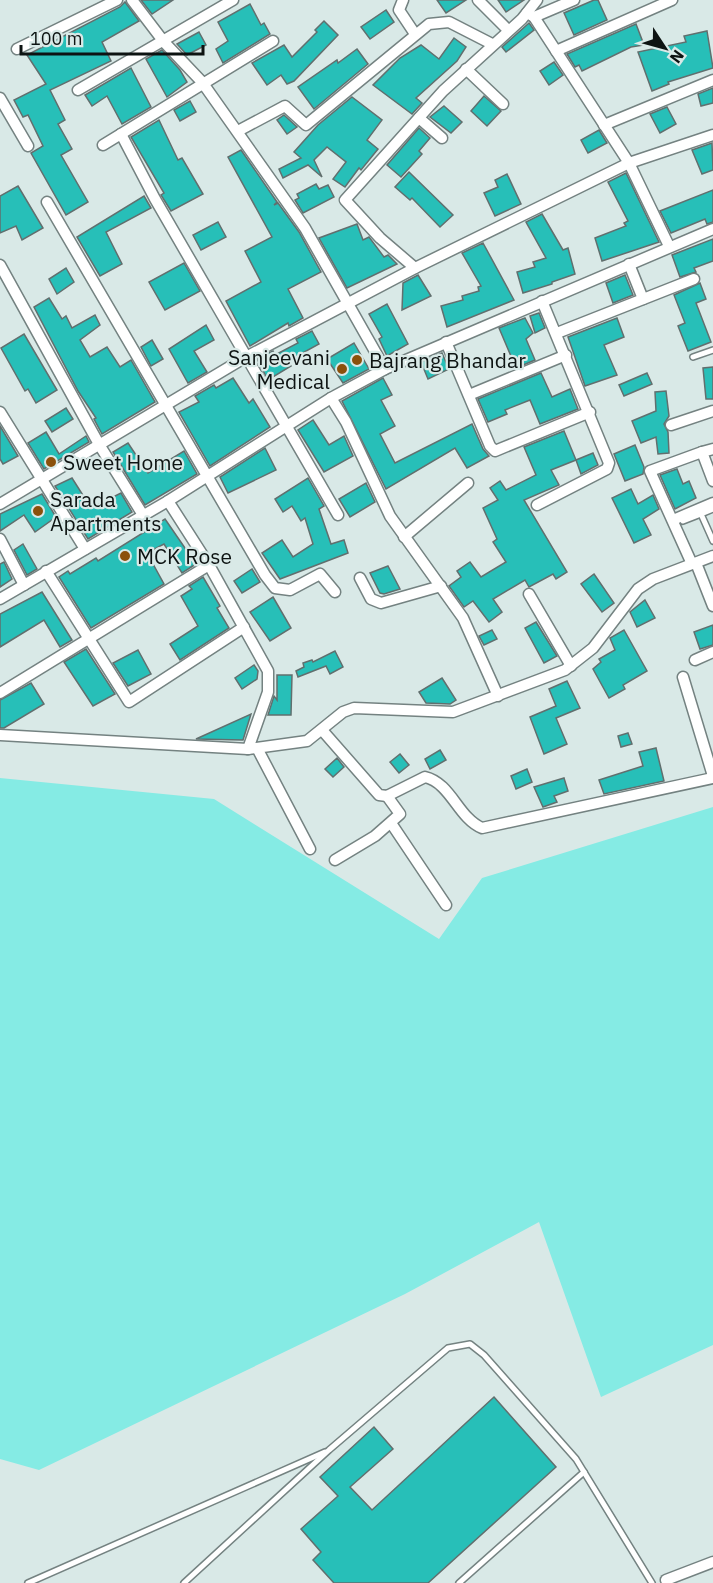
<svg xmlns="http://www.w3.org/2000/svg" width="713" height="1583" font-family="'IBM Plex Sans',sans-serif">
	<rect width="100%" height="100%" fill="#d9e9e7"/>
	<polygon fill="#85ebe4" points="0,778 214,799 439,939 482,878 713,807 713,1345 601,1397 539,1222 405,1294 39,1470 0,1459"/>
	<g fill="#27bfb8" stroke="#616f6e" stroke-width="1.5">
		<polygon points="141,0 173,0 152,14"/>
		<polygon points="437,0 466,0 446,13"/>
		<polygon points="498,0 524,0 506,12"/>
		<polygon points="594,0 598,0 607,20 574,35 564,13"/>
		<polygon points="125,2 139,21 102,42 111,61 50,90 65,120 58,124 72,149 61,155 88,202 66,215 31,153 43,146 28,115 23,117 14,100 46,84 27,55 120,7"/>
		<polygon points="250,4 261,25 264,23 270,34 223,63 216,49 228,41 218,22"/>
		<polygon points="386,10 394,22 370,39 361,27"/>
		<polygon points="324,21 338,35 294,81 287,84 281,75 267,85 252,63 284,45 292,57 317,32 315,30"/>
		<polygon points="529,23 534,30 506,52 502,47"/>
		<polygon points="636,24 644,45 631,47 582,71 579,65 575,67 567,54"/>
		<polygon points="707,31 713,68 668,82 669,84 652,91 638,52 686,42 684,36"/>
		<polygon points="199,32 206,45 187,55 177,44"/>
		<polygon points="454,38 466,47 457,61 416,98 422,103 412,114 373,85 400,58 421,45 439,59"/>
		<polygon points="357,49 368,64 314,109 298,87 337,60 338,63"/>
		<polygon points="162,50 180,70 187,82 167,97 146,59"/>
		<polygon points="554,62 563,75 549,85 540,71"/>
		<polygon points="131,68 151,107 122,124 107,96 92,106 85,95"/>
		<polygon points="713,88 713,103 701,106 698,94"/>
		<polygon points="484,96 501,111 487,126 471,111"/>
		<polygon points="352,97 382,120 367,140 378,149 361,170 359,168 345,187 333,179 346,162 327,147 314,160 322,177 308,165 283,178 279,169 301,158 294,152 318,125"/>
		<polygon points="190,101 196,112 180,121 174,110"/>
		<polygon points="444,106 462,122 451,133 430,117"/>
		<polygon points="667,107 676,124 660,133 650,114"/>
		<polygon points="284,115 297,127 287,134 277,120"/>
		<polygon points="159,120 178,160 182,158 203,194 171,211 161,195 164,193 131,137"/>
		<polygon points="419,128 430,138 419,151 422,154 401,177 387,165"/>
		<polygon points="599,130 607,143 588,153 581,140"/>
		<polygon points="712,143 713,170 702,174 692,150"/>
		<polygon points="241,150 277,202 274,205 278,203 299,232 321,272 288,289 303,318 289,326 288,323 250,346 226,301 261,282 245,251 272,237 228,157"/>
		<polygon points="409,172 453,215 440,227 412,198 410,200 395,187"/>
		<polygon points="626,173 659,242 602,261 595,238 626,226 624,223 628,221 608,182"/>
		<polygon points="507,174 521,204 495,216 484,193 498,187 495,180"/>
		<polygon points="316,184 319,189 328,185 334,197 303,213 295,200 299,198 297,194"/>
		<polygon points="18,186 43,228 22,240 16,226 0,233 0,196"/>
		<polygon points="713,190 713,222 707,224 705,219 671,233 660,211"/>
		<polygon points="144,196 151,208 106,232 122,264 100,276 77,237"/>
		<polygon points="542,214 563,250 568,248 575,274 552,282 552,284 523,293 517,272 535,267 533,262 546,258 526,222"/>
		<polygon points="218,222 226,237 201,250 193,235"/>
		<polygon points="357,224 363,240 369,237 384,257 388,255 397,264 347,288 319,238"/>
		<polygon points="713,239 713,261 694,268 696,272 680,277 672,255"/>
		<polygon points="483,243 514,300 447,327 441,306 463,300 462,296 479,291 478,287 481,286 462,253"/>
		<polygon points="184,263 200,291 165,310 149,282"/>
		<polygon points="66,268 74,282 57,294 49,279"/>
		<polygon points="418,275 431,296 402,310 403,283"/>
		<polygon points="625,275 633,295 613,303 606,283"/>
		<polygon points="700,283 706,299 696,303 711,342 688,351 678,326 685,323 674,295"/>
		<polygon points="49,298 62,319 66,316 72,328 95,315 100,325 80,340 90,357 107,347 120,367 131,360 155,402 102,434 94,419 96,418 78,391 34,307"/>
		<polygon points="387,304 408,344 387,356 379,339 382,337 369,314"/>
		<polygon points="539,313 545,328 535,333 530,316"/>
		<polygon points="525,318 533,333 526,339 535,360 516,368 499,328"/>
		<polygon points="617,318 624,337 604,345 617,375 585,386 568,337"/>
		<polygon points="206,325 214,340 194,351 207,372 188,383 169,349"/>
		<polygon points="312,331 319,344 288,361 291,366 268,380 257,359 273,351 275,355 298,343 296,339"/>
		<polygon points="24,334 57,390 36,403 28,389 25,391 1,348"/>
		<polygon points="152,340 163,359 151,366 141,347"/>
		<polygon points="354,343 369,369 343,383 327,359"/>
		<polygon points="442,353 449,369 428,379 421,362"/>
		<polygon points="713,367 713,399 706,399 703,368"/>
		<polygon points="541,373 552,397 570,389 578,409 540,424 530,400 505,410 507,414 488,422 478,399"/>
		<polygon points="647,373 652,384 624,396 619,385"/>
		<polygon points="233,378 249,403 253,399 270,427 210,466 179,412 199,402 195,396 214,385 216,388"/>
		<polygon points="383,378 392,395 381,400 395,426 380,434 395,463 472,424 483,449 489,456 467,468 455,448 386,489 342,401"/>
		<polygon points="666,391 669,416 664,424 668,432 669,453 658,454 656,437 641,443 632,421 656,411 655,392"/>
		<polygon points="66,408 73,419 52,432 45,421"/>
		<polygon points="313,420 329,445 344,436 353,456 324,472 298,430"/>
		<polygon points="0,426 18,456 3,464 0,459"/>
		<polygon points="564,431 576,460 551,470 559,485 524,500 567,572 556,579 553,574 529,587 525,580 493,599 502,612 489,622 473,601 464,607 449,586 461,577 457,571 470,562 481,577 506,562 493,542 497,539 483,508 498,500 490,488 500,481 506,490 536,475 524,447"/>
		<polygon points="46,432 59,454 86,436 89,442 44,469 28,443"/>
		<polygon points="128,443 148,473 184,451 197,474 145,505 113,452"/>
		<polygon points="635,445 644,467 643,474 625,481 614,454"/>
		<polygon points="265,448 276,470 228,493 220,477"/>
		<polygon points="593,453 598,465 581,474 576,460"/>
		<polygon points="677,469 683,484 689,481 696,498 675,509 660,475"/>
		<polygon points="72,478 91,508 121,493 132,512 88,539 55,486"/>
		<polygon points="308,478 324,506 319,509 331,544 344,540 348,553 280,579 262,553 282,540 293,557 313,544 305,518 301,521 292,506 283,512 275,499"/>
		<polygon points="366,483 375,502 350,517 339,499"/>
		<polygon points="631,489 638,504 653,495 659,509 643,519 651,535 634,543 612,498"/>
		<polygon points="42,494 56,517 35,532 24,515 0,531 0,514"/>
		<polygon points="165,519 196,564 182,573 164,544 147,553 164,584 91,628 59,577 68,571 70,574 96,558 98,561"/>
		<polygon points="23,544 37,569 27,575 14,550"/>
		<polygon points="4,562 12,579 0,587 0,564"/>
		<polygon points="388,566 400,589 384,594 380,593 370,573"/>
		<polygon points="252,569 260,582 242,593 234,581"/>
		<polygon points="594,574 614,603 602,612 581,584"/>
		<polygon points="203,577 220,606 217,608 229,628 180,660 170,644 198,626 181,596 192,589 189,586"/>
		<polygon points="42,592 72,640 60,647 44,620 0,647 0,614"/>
		<polygon points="273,597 291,628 270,641 250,612"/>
		<polygon points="645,600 655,618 637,627 630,612"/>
		<polygon points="536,622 557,656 544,663 525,628"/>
		<polygon points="713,625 713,645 700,649 694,632"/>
		<polygon points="492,630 497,639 484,645 479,636"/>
		<polygon points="624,630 647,671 623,685 625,689 609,698 593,669 601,662 599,659 615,650 610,638"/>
		<polygon points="86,649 115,694 93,706 64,662"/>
		<polygon points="138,650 151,674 128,686 113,663"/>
		<polygon points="335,651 343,667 330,674 326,666 298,677 296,671 304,667 303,663 312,660 313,662"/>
		<polygon points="254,665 258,671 257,679 242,689 235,678"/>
		<polygon points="277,675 292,675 291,715 268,715 274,696 277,700"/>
		<polygon points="442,678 456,700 450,704 426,703 419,692"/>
		<polygon points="567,681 580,708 556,718 567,744 544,754 530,717 556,706 549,689"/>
		<polygon points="31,683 44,704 4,728 0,728 0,700"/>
		<polygon points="251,714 243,740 196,739"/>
		<polygon points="628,733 632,744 621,747 618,736"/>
		<polygon points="656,748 664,781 604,794 599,780 643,766 639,752"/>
		<polygon points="440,750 446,760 430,769 425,759"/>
		<polygon points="400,754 409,765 399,773 390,762"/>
		<polygon points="337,758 344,767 333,777 325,769"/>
		<polygon points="527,769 532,782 516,789 511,776"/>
		<polygon points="564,778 568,791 554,796 557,802 543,807 534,787"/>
		<polygon points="494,1397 556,1467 428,1583 334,1583 313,1560 321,1552 301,1529 338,1496 320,1477 374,1427 393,1449 350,1487 372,1510"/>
	</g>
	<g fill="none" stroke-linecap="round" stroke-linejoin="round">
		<defs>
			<g id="lane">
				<polyline points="693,357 713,350"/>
				<polyline points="713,509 701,514 713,541"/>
				<polyline points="683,521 701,514"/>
				<polyline points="28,1583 325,1452"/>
				<polyline points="184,1583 329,1450 448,1348 470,1344 484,1355 576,1459 652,1583"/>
				<polyline points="459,1583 584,1472"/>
			</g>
			<g id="street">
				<polyline points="132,0 164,42 202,82 305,228 385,369"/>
				<polyline points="403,0 399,10 415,34"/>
				<polyline points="478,0 508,30"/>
				<polyline points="527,13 534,17 629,163 669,246"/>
				<polyline points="534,17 574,0"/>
				<polyline points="17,49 117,0"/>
				<polyline points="556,51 672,0"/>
				<polyline points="466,69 503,104"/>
				<polyline points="78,90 233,0"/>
				<polyline points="0,98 28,146"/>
				<polyline points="419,118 442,138"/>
				<polyline points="604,125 713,80"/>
				<polyline points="238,131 285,106 306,125 429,24 449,22 492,44"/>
				<polyline points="121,134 155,199 338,515"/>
				<polyline points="103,145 273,41"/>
				<polyline points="47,202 265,575 275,588 290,590 320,574 335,592"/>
				<polyline points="629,264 643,299"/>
				<polyline points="0,265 100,446 143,515"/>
				<polyline points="415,268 380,238 345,200 443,91 522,19 537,0"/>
				<polyline points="557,333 694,279"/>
				<polyline points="446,342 490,446 495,451 590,412"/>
				<polyline points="469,395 566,355"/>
				<polyline points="331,398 346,422 390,516 463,618 498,696"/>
				<polyline points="0,412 85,549"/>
				<polyline points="671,425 713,411"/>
				<polyline points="713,449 702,452 713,481"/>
				<polyline points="168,501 209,565 268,671 268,692 248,749"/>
				<polyline points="0,504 246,357 415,268 629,163 713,135"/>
				<polyline points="537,505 607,469 609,463 542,301"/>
				<polyline points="673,520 713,503"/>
				<polyline points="404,537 468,483"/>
				<polyline points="0,539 24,585"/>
				<polyline points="696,563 713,606"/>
				<polyline points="692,564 650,471 702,452"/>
				<polyline points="46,571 129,702 244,627"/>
				<polyline points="360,578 371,599 381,603 441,586"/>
				<polyline points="529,594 571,666"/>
				<polyline points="0,599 168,501 331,398 385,369 713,229"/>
				<polyline points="695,660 713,652"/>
				<polyline points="683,677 713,776"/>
				<polyline points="0,693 209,565"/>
				<path d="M 322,730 L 379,795 L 387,796 L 425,777 C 451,783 458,818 482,828 L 713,778"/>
				<polyline points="0,735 248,749 307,741 343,712 354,708 453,712 565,670 593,648 638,589 653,579 713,556"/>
				<polyline points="257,748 310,849"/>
				<polyline points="391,823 446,905"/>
				<polyline points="335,860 375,836 400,814 387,796"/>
				<polyline points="666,1580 713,1562"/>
			</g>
		</defs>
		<use href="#lane" stroke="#748281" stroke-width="8"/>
		<use href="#street" stroke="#748281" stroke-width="13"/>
		<use href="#lane" stroke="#fff" stroke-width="5"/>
		<use href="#street" stroke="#fff" stroke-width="10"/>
	</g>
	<g fill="#8b510b" stroke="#d9e9e7" stroke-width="2">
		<circle cx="357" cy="360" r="6"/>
		<circle cx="342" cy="369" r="6"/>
		<circle cx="51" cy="462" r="6"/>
		<circle cx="38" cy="511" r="6"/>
		<circle cx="125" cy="556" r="6"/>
	</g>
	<g text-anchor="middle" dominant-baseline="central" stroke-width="4.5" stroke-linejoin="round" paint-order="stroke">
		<g font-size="21" fill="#0d1312" stroke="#d9e9e7" text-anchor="start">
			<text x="330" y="357" text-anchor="end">Sanjeevani<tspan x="330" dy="24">Medical</tspan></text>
			<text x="369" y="360">Bajrang Bhandar</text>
			<text x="63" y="462">Sweet Home</text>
			<text x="50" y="499">Sarada<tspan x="50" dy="24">Apartments</tspan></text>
			<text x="137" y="556">MCK Rose</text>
		</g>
	</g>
	<g transform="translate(665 48) rotate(126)" stroke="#d9e9e7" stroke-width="4.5" paint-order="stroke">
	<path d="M0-4.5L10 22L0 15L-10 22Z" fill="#0d1312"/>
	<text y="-9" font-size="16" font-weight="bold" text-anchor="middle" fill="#0d1312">N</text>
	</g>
	<path d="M21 45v9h182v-9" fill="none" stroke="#0d1312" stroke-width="3"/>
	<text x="30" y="45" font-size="18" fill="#0d1312" stroke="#d9e9e7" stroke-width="4.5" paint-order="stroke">100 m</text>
</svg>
